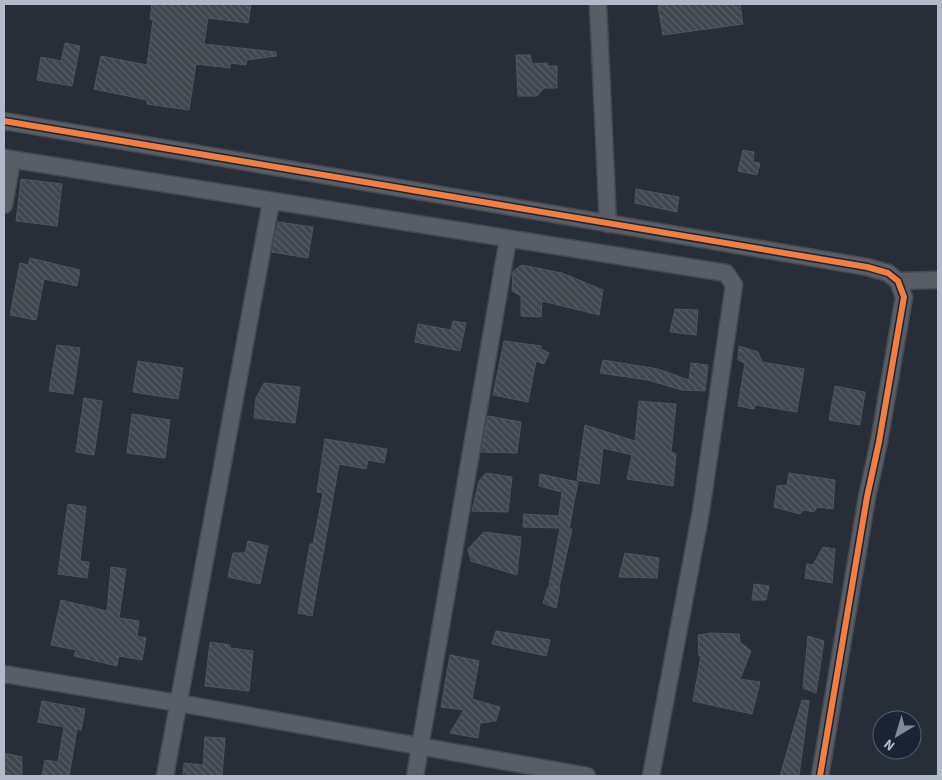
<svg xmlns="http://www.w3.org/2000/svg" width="942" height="780" font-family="'Source Sans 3',sans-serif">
	<defs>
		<pattern id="building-back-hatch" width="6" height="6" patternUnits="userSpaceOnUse" patternTransform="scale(1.25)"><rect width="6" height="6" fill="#41464e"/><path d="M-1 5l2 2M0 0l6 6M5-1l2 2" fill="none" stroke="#5a5f66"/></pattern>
	</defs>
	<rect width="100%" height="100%" fill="#282e38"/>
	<g fill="url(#building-back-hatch)" stroke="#50565f">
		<polygon points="152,4 251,4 248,23 208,18 204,44 276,52 276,56 247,60 246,65 230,63 230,68 196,64 189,110 147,104 147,100 94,89 101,56 147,65 153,20 150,19"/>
		<polygon points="672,4 740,4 743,24 663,35 658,6"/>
		<polygon points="65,43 80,46 72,86 37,80 41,57 61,61"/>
		<polygon points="516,55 530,55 532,64 547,63 548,66 557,66 557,88 544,88 537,96 518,96"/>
		<polygon points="743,150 754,152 753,162 760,163 757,175 738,171"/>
		<polygon points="21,179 62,184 57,226 16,221"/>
		<polygon points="636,189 679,197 677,212 635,203"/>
		<polygon points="278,222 313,227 308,258 272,252"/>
		<polygon points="30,258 80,270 77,286 44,279 36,320 10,315 20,263 28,265"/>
		<polygon points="522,265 562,273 603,290 599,315 542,301 541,317 521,316 521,296 512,291 513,271"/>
		<polygon points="675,309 698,310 696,335 670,332"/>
		<polygon points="453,321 466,323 460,351 415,342 418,324 451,330"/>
		<polygon points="504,341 541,346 541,349 549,353 544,364 536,361 528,402 493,395"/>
		<polygon points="57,345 80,348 73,394 49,391"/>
		<polygon points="739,346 758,352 762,362 804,369 797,412 755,405 754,409 738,406 745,363 738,360"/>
		<polygon points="603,360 658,369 689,380 691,363 708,365 705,391 682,390 648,380 600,373"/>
		<polygon points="138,361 183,368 178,399 133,392"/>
		<polygon points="264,383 300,387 295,423 254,418 256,398"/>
		<polygon points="835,386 865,392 860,425 829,420"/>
		<polygon points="84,398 102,401 94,455 76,452"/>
		<polygon points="639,401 676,404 671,452 676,454 673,486 627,479 632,455 603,448 599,484 577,480 585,425 635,441"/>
		<polygon points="132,414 170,420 165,458 127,453"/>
		<polygon points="488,416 521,422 517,453 481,452"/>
		<polygon points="325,439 387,449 384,463 368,460 366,469 339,464 312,616 298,613 310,544 313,544 323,493 317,492"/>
		<polygon points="486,473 512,477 508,512 472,511 479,481"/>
		<polygon points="789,473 835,480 833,509 817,507 814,512 804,510 800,514 774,507 777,486 787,485"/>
		<polygon points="540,474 578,482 569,529 572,529 559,588 549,586 560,528 523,527 524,514 559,516 562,492 539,486"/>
		<polygon points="68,504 86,507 80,561 89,562 87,578 58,574"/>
		<polygon points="484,532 521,537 517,575 471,561 468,549"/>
		<polygon points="248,541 268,546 260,584 228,577 233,553 245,553"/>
		<polygon points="823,547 835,549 832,583 805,578 807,564 813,565"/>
		<polygon points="625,553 659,558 657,578 619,577"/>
		<polygon points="111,567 126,569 119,618 139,621 137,636 146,638 142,660 119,656 117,666 74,656 76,650 51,645 61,600 107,611"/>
		<polygon points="754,584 769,586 766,600 752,600"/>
		<polygon points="548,587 560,589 556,608 543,603"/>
		<polygon points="496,631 550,640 546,656 492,644"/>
		<polygon points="711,633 739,634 740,642 751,651 740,679 760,682 752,714 693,701 701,656 699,656 698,635"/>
		<polygon points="808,636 824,641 816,693 803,688"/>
		<polygon points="210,642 230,645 230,648 253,651 249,691 205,686"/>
		<polygon points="450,655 479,661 472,699 500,707 496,721 480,723 478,738 450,733 464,710 441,707"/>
		<polygon points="802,700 809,701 799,776 780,776"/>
		<polygon points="42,701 85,709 81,730 77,729 69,776 42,776 45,760 58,762 64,727 38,722"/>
		<polygon points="205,737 225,738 222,776 183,776 184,763 203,765"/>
		<polygon points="4,753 22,757 22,776 4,776"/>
	</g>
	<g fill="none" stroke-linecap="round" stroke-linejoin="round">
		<defs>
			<g id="minor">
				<polyline points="598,4 608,224"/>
				<polyline points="4,121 867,267 888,273 898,281 904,297 879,442 867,497 820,776"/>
				<polyline points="4,158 726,273 734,285 701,511 651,776"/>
				<polyline points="4,205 12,160"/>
				<polyline points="898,281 938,280"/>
				<polyline points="4,674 178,703 587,776"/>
				<polyline points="165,776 271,202"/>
				<polyline points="415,776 508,239"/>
			</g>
		</defs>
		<use href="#minor" stroke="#454950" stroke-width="19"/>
		<use href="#minor" stroke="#595d65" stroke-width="16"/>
		<defs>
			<polyline id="cycleway" points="4,121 867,267 888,273 898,281 904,297 879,442 867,497 820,776"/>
		</defs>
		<use href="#cycleway" stroke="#1b2433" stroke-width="9"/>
		<use href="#cycleway" stroke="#f27e40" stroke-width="6"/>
	</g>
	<rect width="942" height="780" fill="none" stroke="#b2bac9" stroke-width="10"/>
	<g transform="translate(897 735) rotate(218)"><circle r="24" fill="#1b2433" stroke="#57606f"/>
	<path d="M0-4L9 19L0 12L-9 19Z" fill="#828996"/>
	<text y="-8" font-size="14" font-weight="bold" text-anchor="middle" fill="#b2bac9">N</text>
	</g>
</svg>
